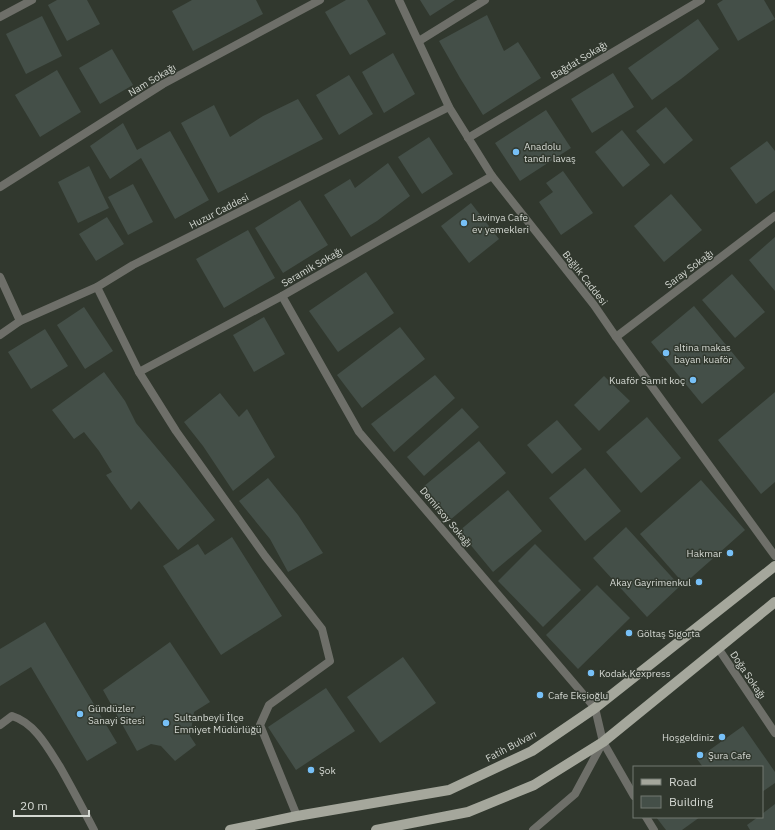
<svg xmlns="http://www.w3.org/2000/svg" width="775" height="830" font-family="'IBM Plex Sans',sans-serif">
	<rect width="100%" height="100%" fill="#31382e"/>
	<g fill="#444f48">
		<polygon points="57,0 87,0 100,24 67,41 48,5"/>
		<polygon points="192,0 256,0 263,14 193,51 172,11"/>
		<polygon points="346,0 367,0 386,34 350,55 325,12"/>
		<polygon points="420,0 455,0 430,16"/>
		<polygon points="723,0 764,0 775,19 738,41 717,4"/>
		<polygon points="487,15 504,51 518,42 541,78 483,115 460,78 439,41"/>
		<polygon points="42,16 62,56 26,74 6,34"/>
		<polygon points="698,19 719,49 681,79 652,100 628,68"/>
		<polygon points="112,49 133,85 100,104 79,68"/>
		<polygon points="393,53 415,94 384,113 362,72"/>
		<polygon points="57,70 81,112 40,137 15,95"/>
		<polygon points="613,73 634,107 592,133 571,99"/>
		<polygon points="349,75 373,114 339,135 316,95"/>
		<polygon points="298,99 323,139 218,193 181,123 214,105 230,137 263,116"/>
		<polygon points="666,107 693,140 664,164 636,131"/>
		<polygon points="546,110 571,148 520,181 495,143"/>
		<polygon points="123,123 137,150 170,131 209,200 175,219 141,158 110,179 90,146"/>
		<polygon points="622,130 650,165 623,187 595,152"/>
		<polygon points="429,137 453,174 422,194 398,157"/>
		<polygon points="767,141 775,151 775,190 756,204 730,168"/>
		<polygon points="388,163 410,196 377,221 351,237 324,195 350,179 355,188"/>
		<polygon points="89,166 109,208 78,223 58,182"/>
		<polygon points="563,171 593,213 561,235 539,202 553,192 546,183"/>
		<polygon points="133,184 153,222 128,235 108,197"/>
		<polygon points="671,194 702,230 664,262 634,226"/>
		<polygon points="300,200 328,245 283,273 255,228"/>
		<polygon points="471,203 499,239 469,263 441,226"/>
		<polygon points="107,217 124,244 96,261 79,234"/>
		<polygon points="248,230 275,278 224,308 196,259"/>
		<polygon points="775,237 775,291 749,260"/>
		<polygon points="366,272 394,313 338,352 309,311"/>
		<polygon points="732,274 765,312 735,338 702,300"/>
		<polygon points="694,306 745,368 702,404 651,342"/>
		<polygon points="84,307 113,351 85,369 57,325"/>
		<polygon points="264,317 285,354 254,372 233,335"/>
		<polygon points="400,327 425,359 362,408 337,375"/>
		<polygon points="45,329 68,366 31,389 8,352"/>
		<polygon points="104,372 125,401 136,423 176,471 215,520 178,550 139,501 131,510 106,475 112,472 99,451 84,432 74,439 52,410"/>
		<polygon points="435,375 455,398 394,452 371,424"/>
		<polygon points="604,376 630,401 599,431 574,405"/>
		<polygon points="775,392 775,482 761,494 718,440"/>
		<polygon points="220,393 239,417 247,409 275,457 233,491 203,446 184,422"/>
		<polygon points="462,408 479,427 424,476 407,457"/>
		<polygon points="647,417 681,458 641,493 606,452"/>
		<polygon points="557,420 582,449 552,474 527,445"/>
		<polygon points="479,441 506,473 450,520 423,487"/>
		<polygon points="585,468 621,511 585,541 549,498"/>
		<polygon points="268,478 298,515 323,553 288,572 270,539 239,501"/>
		<polygon points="701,480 745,530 684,584 640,534"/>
		<polygon points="508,490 542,531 493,572 459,531"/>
		<polygon points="626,527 680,586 647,617 593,558"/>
		<polygon points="232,537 282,616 221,655 163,566 198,544 205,555"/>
		<polygon points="535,544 581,590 543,627 498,581"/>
		<polygon points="597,585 630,618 578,669 546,635"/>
		<polygon points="45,622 117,743 87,761 31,667 0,686 0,649"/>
		<polygon points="170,642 210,702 194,712 190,736 196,745 175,761 161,746 151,744 137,751 103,690"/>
		<polygon points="403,657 436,703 380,743 347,697"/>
		<polygon points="326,688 355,731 296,770 268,727"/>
		<polygon points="743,726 775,772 775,783 762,792 762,767 703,767 697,759"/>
		<polygon points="775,804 775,830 750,830 747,825 758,817 762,817 762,814"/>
		<polygon points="656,817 700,817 682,830 666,830"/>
	</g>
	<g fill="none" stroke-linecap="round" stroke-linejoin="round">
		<path stroke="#6e6f69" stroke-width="8" d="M 0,725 L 12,716 C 35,723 48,748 60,767 C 72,788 83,809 94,830"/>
		<g stroke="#6e6f69" stroke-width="8">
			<polyline points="399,0 449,107 492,176 594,305 616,337 775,556"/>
			<polyline points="0,17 32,0"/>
			<polyline points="419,41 485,0"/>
			<polyline points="468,138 701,0"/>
			<polyline points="0,187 163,84 320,0"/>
			<polyline points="0,277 20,321"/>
			<polyline points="97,287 139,372 176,431 265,556 322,629 330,661 269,705 260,725 297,816"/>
			<polyline points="282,296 359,432 595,708 603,742 634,796"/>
			<polyline points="0,335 20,321 97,287 133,265 449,107"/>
			<polyline points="616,337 775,216"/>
			<polyline points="139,372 282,296 492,176"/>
			<polyline points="718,648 775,733"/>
			<polyline points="646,817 654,830"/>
			<polyline points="533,830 575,794 603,742"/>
		</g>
		<g stroke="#a5a79c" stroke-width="10">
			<polyline points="230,830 297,816 449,790 532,751 595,708 775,566"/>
			<polyline points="376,830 468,812 534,785 603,742 775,602"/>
		</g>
	</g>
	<g fill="#77c0f7" stroke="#31382e" stroke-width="1.5">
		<circle cx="516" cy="152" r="4"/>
		<circle cx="464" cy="223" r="4"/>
		<circle cx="666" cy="353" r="4"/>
		<circle cx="693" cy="380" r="4"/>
		<circle cx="730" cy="553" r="4"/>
		<circle cx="699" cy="582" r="4"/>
		<circle cx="629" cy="633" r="4"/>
		<circle cx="591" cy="673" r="4"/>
		<circle cx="540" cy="695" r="4"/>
		<circle cx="80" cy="714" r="4"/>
		<circle cx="166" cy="723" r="4"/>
		<circle cx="722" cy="737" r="4"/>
		<circle cx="700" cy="755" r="4"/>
		<circle cx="311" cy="770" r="4"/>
	</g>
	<g text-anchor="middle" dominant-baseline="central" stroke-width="3" stroke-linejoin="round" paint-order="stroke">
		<g font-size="10" fill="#d4d8d2" stroke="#31382e">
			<text transform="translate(579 60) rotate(-31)">Bağdat Sokağı</text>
			<text transform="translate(152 80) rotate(-31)">Nam Sokağı</text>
			<text transform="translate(219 211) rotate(-27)">Huzur Caddesi</text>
			<text transform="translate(312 267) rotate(-30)">Seramik Sokağı</text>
			<text transform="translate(689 269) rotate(-37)">Saray Sokağı</text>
			<text transform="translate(585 278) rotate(52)">Bağlık Caddesi</text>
			<text transform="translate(446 517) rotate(50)">Demirsoy Sokağı</text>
			<text transform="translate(748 675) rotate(56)">Doğa Sokağı</text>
			<text transform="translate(511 746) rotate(-28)">Fatih Bulvarı</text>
		</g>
		<g font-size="10" fill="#d4d8d2" stroke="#31382e" text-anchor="start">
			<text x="524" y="146">Anadolu<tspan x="524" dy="12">tandır lavaş</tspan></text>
			<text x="472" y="217">Lavinya Cafe<tspan x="472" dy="12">ev yemekleri</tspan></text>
			<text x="674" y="347">altina makas<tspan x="674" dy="12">bayan kuaför</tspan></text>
			<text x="685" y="380" text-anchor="end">Kuaför Samit koç</text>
			<text x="722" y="553" text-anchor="end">Hakmar</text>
			<text x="691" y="582" text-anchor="end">Akay Gayrimenkul</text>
			<text x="637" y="633">Göltaş Sigorta</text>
			<text x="599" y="673">Kodak Kexpress</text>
			<text x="548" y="695">Cafe Ekşioğlu</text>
			<text x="88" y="708">Gündüzler<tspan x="88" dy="12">Sanayi Sitesi</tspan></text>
			<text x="174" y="717">Sultanbeyli İlçe<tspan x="174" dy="12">Emniyet Müdürlüğü</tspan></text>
			<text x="714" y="737" text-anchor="end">Hoşgeldiniz</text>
			<text x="708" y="755">Şura Cafe</text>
			<text x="319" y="770">Şok</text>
		</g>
	</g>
	<rect x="633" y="766" width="130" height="52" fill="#31382e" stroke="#727870"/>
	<rect x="641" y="779" width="20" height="6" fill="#a5a79c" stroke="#727870"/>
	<text x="669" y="786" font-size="12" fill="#d4d8d2">Road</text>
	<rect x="641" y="796" width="20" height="12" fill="#444f48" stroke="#727870"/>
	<text x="669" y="806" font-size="12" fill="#d4d8d2">Building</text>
	<path d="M14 810v6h75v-6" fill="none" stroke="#d4d8d2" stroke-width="2"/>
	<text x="20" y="810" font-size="12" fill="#d4d8d2" stroke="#31382e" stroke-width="3" paint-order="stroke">20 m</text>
</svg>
